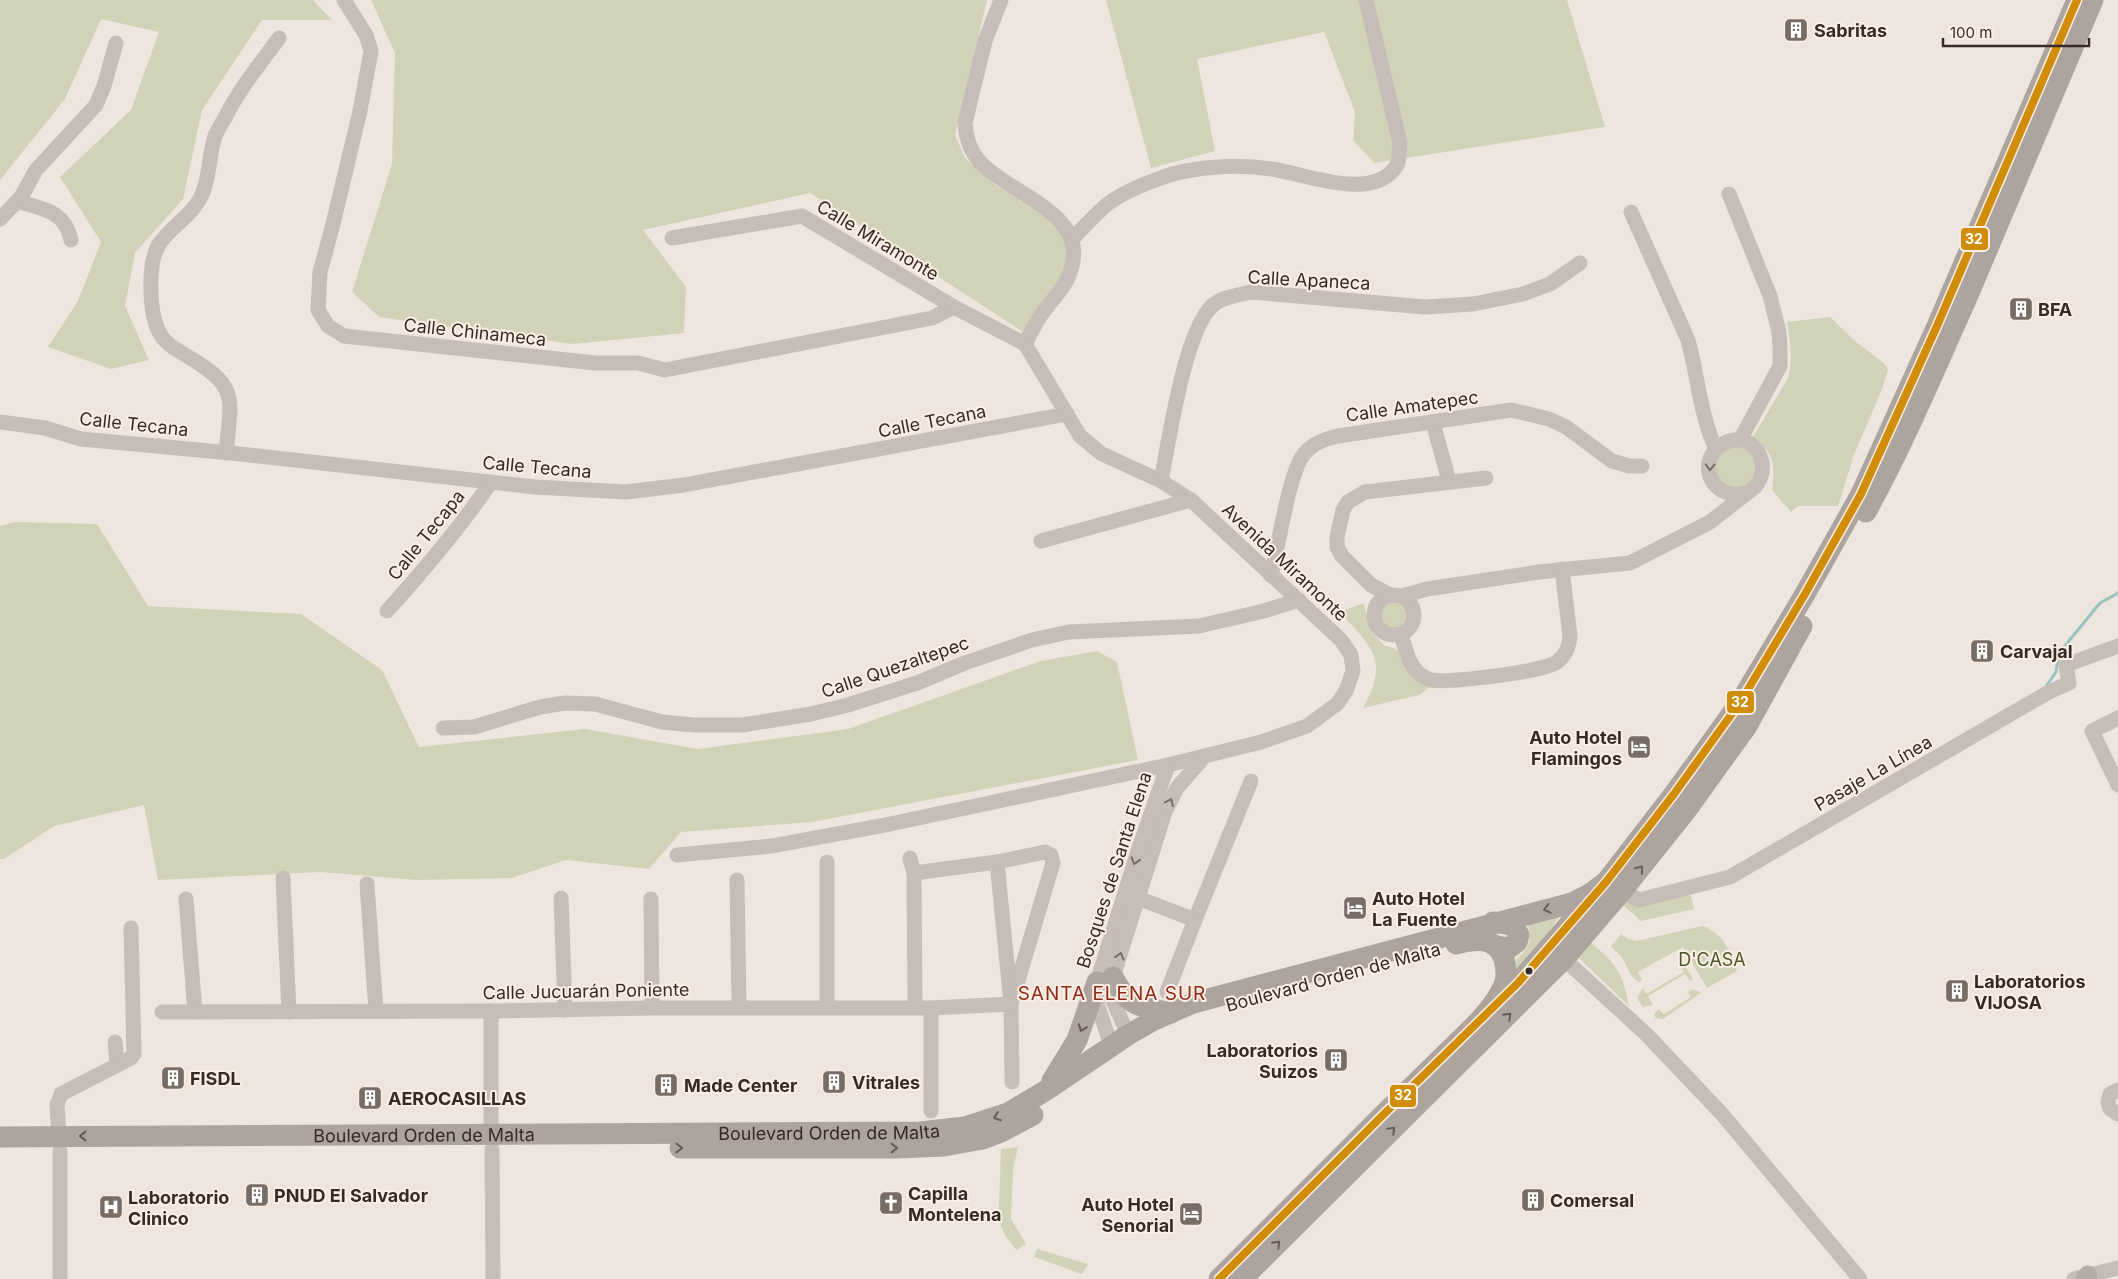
<svg xmlns="http://www.w3.org/2000/svg" width="2118" height="1279" font-family="Inter,sans-serif">
	<rect width="100%" height="100%" fill="#eee6de"/>
	<g fill="#d0d3b7">
		<polygon points="0,0 313,0 332,20 262,20 202,110 183,199 135,253 125,306 149,360 111,369 48,347 78,301 101,242 60,177 131,110 159,32 101,19 65,99 0,180"/>
		<polygon points="371,0 987,0 955,135 965,158 994,184 1056,222 1066,239 1070,258 1058,284 1023,332 810,193 643,230 686,287 684,333 573,344 379,317 352,292 392,164 395,53"/>
		<polygon points="1106,0 1567,0 1605,127 1374,163 1353,140 1355,112 1324,32 1197,59 1215,151 1151,168"/>
		<path d="M 1830,317 L 1855,341 L 1885,364 L 1888,370 L 1882,389 L 1854,455 L 1838,506 L 1798,506 L 1791,512 L 1772,490 C 1773,477 1776,462 1767,451 C 1763,445 1757,443 1753,437 L 1788,378 C 1793,359 1790,341 1787,322 Z"/>
		<path d="M 1732,446 L 1747,448 L 1759,466 L 1750,486 L 1729,489 L 1715,474 C 1716,456 1717,455 1732,446 Z"/>
		<polygon points="14,522 97,524 148,606 301,614 382,670 419,747 585,729 698,749 848,729 1041,661 1097,651 1117,662 1138,760 812,822 681,832 649,869 566,860 512,878 417,880 321,872 158,880 144,805 54,826 4,859 0,859 0,526"/>
		<circle cx="1394" cy="615" r="16"/>
		<path d="M 1364,603 L 1369,626 L 1377,638 L 1385,646 L 1396,649 L 1430,687 L 1419,695 L 1363,708 C 1390,662 1372,646 1339,612 Z"/>
		<polygon points="1689,888 1694,909 1641,921 1621,903 1629,895"/>
		<path d="M 1560,914 L 1546,938 L 1512,978 L 1511,964 C 1525,953 1534,943 1528,925 Z"/>
		<path d="M 1702,926 C 1722,932 1732,952 1737,971 L 1707,988 L 1683,947 L 1638,972 L 1642,980 L 1638,982 L 1631,975 L 1622,957 L 1611,947 L 1621,934 L 1628,939 L 1637,941 Z"/>
		<path d="M 1590,942 C 1617,964 1622,972 1629,1006 L 1577,956 Z"/>
		<polygon points="1683,963 1693,979 1690,981 1685,974 1648,996 1653,1005 1643,1007 1638,1000 1638,996 1643,988 1646,994 1684,972 1681,965"/>
		<polygon points="1693,989 1701,993 1663,1019 1656,1018 1654,1015 1658,1009 1664,1014 1691,997 1688,992"/>
		<path d="M 1018,1147 L 1013,1169 L 1011,1219 L 1026,1244 L 1017,1250 C 1005,1239 997,1222 999,1206 L 1001,1149 Z"/>
		<polygon points="1037,1249 1088,1264 1082,1274 1034,1257"/>
	</g>
	<g fill="none" stroke-linecap="round" stroke-linejoin="round">
		<polyline stroke="#99c3bf" stroke-width="3" points="2047,685 2056,672 2059,653 2100,603 2118,593"/>
		<g stroke="#c6bdb8" stroke-width="15">
			<polyline points="344,0 366,35 371,51 360,111 332,228 320,272 318,310 328,326 344,336 595,363 638,363 665,370 932,318 954,307"/>
			<path d="M 1001,0 L 985,41 L 965,123 C 966,139 971,153 982,164 C 1011,194 1086,213 1072,266 C 1068,285 1055,296 1044,311 C 1036,321 1031,333 1025,344"/>
			<polyline points="1729,194 1770,296 1779,332 1780,349 1780,366 1740,440"/>
			<path d="M 17,201 C 42,209 65,210 71,240"/>
			<path d="M 1631,212 L 1688,340 C 1698,376 1700,416 1716,449"/>
			<polyline points="0,219 21,197 36,170 96,105 104,86 116,43"/>
			<polyline points="672,238 802,216 954,307 1025,344 1080,436 1102,454 1161,481 1191,500 1341,640 1351,655 1353,671 1346,691 1337,704 1307,726 1261,742 1168,765 890,824 771,846 677,855"/>
			<path d="M 1072,239 C 1083,228 1093,217 1104,207 C 1122,191 1168,173 1192,170 C 1217,166 1246,165 1272,169 C 1306,174 1374,203 1397,165 C 1400,160 1399,149 1400,143 L 1366,0"/>
			<polyline points="0,422 45,428 81,439 231,453 535,487 626,492 684,485 1067,414"/>
			<polyline points="1433,423 1449,481"/>
			<path d="M 226,453 C 231,398 240,387 187,356 C 176,349 165,344 159,332 C 149,312 147,261 160,243 C 173,224 195,214 203,192 C 210,174 209,154 215,136 C 218,129 222,123 226,116 C 240,88 260,64 279,38"/>
			<path d="M 1161,481 C 1169,441 1184,333 1212,306 C 1221,297 1239,295 1251,292 L 1425,307 L 1473,304 L 1523,294 L 1550,284 L 1580,263"/>
			<polyline points="1041,541 1191,500"/>
			<path d="M 1271,576 C 1278,549 1289,472 1304,454 C 1313,443 1325,439 1338,436 L 1511,410 L 1549,419 L 1566,427 L 1612,461 L 1629,466 L 1642,466"/>
			<circle cx="1394" cy="615" r="20"/>
			<polyline points="1390,595 1371,585 1342,556 1337,547 1337,537 1343,510 1348,502 1365,492 1486,478"/>
			<path d="M 1402,596 L 1427,589 L 1539,572 L 1630,563 L 1710,522 L 1755,487 C 1776,462 1749,426 1721,445 C 1694,464 1714,502 1746,493"/>
			<path d="M 387,611 C 424,570 460,528 491,482"/>
			<path d="M 1401,634 C 1405,648 1409,666 1421,675 C 1424,677 1428,679 1431,680 C 1449,683 1544,672 1557,662 C 1566,655 1569,647 1570,636 L 1562,569"/>
			<polyline points="2118,718 2092,731 2118,785"/>
			<polyline points="443,728 474,727 540,707 565,703 595,704 662,722 694,725 742,725 811,714 848,705 917,683 965,663 1032,640 1069,632 1199,626 1264,611 1299,600"/>
			<polyline points="910,858 914,873 915,1007"/>
			<polyline points="827,862 827,1007"/>
			<polyline points="997,862 1011,1004 1012,1082"/>
			<polyline points="914,873 997,862 1045,852 1051,855 1053,863 1011,1004"/>
			<polyline points="283,878 289,1012"/>
			<polyline points="737,880 739,1007"/>
			<polyline points="367,884 376,1011"/>
			<polyline points="1622,891 1639,900 1730,877 2049,692 2069,683 2066,665 2118,646"/>
			<polyline points="561,898 565,1010"/>
			<polyline points="1138,898 1195,920 1251,781"/>
			<polyline points="186,899 195,1012"/>
			<polyline points="651,899 652,1008"/>
			<polyline points="1564,959 1646,1034 1722,1114 1860,1279"/>
			<polyline points="1167,992 1195,920"/>
			<polyline points="491,1011 491,1135"/>
			<polyline points="162,1012 491,1011 652,1008 931,1008 1011,1004"/>
			<polyline points="1128,1035 1112,998 1113,977 1165,812 1177,788 1204,757"/>
			<polyline points="115,1042 117,1064"/>
			<polyline points="1111,1045 1097,1004 1097,982 1138,851 1168,765"/>
			<polyline points="2118,1090 2110,1094 2108,1102 2110,1109 2118,1114"/>
			<polyline points="931,1111 931,1008"/>
			<polyline points="59,1136 57,1105 61,1094 131,1058 134,1054 131,928"/>
			<polyline points="492,1149 493,1279"/>
			<polyline points="60,1279 60,1151"/>
			<polyline points="2074,1279 2118,1268"/>
		</g>
		<polyline stroke="#b5aca7" stroke-width="19" points="2085,1279 2088,1275"/>
		<g stroke="#ada49e" stroke-width="21">
			<path d="M 1866,512 C 1904,443 1934,371 1966,300 C 2009,200 2051,100 2093,0"/>
			<polyline points="1493,922 1513,925 1519,935 1517,942 1509,948 1497,946"/>
			<path d="M 1456,944 C 1475,939 1496,936 1504,959 C 1506,967 1507,974 1505,982 C 1499,999 1485,1014 1474,1027"/>
			<path d="M 1113,977 C 1130,1009 1138,1005 1171,1013"/>
			<polyline points="1052,1081 1077,1040 1097,982"/>
			<path id="s1" d="M 0,1137 L 727,1133 L 920,1132 L 965,1127 L 1008,1113 L 1045,1091 L 1128,1035 L 1154,1020 L 1193,1003 L 1572,903 L 1588,895 L 1606,882"/>
			<polyline points="680,1148 897,1148 944,1146 983,1139 1001,1132 1033,1115"/>
			<polyline points="1219,1279 1382,1116 1518,983 1606,882 1674,794 1741,701 1805,594 1861,494 1937,326 2077,0"/>
			<polyline points="1242,1279 1564,959 1622,891 1685,812 1747,726 1802,626"/>
		</g>
		<defs>
			<polyline id="bus-1" points="1219,1279 1382,1116 1518,983 1606,882 1674,794 1741,701 1805,594 1861,494 1937,326 2077,0"/>
		</defs>
		<use href="#bus-1" stroke="#fbefe5" stroke-width="11"/>
		<use href="#bus-1" stroke="#d18d08" stroke-width="8"/>
	</g>
	<defs><path id="oneway-chevron" d="M-2-3.5L2.5 0L-2 3.5" fill="none" stroke-width="1.6" stroke-linecap="round" stroke-linejoin="round" transform="scale(1.25)"/></defs>
	<g stroke="#776c68">
		<use href="#oneway-chevron" transform="translate(1710 467) rotate(91)"/>
		<use href="#oneway-chevron" transform="translate(1170 802) rotate(-64)"/>
		<use href="#oneway-chevron" transform="translate(1135 861) rotate(107)"/>
		<use href="#oneway-chevron" transform="translate(1120 956) rotate(-74)"/>
	</g>
	<g stroke="#665b56">
		<use href="#oneway-chevron" transform="translate(1640 869) rotate(-52)"/>
		<use href="#oneway-chevron" transform="translate(1547 909) rotate(166)"/>
		<use href="#oneway-chevron" transform="translate(1508 1016) rotate(-45)"/>
		<use href="#oneway-chevron" transform="translate(1082 1028) rotate(110)"/>
		<use href="#oneway-chevron" transform="translate(997 1117) rotate(159)"/>
		<use href="#oneway-chevron" transform="translate(1392 1130) rotate(-45)"/>
		<use href="#oneway-chevron" transform="translate(83 1136) rotate(180)"/>
		<use href="#oneway-chevron" transform="translate(679 1148) rotate(1)"/>
		<use href="#oneway-chevron" transform="translate(894 1148)"/>
		<use href="#oneway-chevron" transform="translate(1277 1244) rotate(-45)"/>
	</g>
	<defs>
		<symbol id="building-square" viewBox="-11 -11 22 22"><rect x="-9" y="-9" width="18" height="18" rx="4" fill="#776c66" stroke="#fbefe5"/><path d="M-4-6H4V6H1V3H-1V6H-4ZM-2.5-4.3h1.7v1.8h-1.7ZM.8-4.3h1.7v1.8H.8ZM-2.5-1h1.7V.8h-1.7ZM.8-1h1.7V.8H.8Z" fill="#fff"/></symbol>
		<symbol id="hotel-square" viewBox="-11 -11 22 22"><rect x="-9" y="-9" width="18" height="18" rx="4" fill="#776c66" stroke="#fbefe5"/><path d="M-6-4.5h1.5V1H6V5H4.5V3h-9V5H-6ZM-4 0a1.8 1.8 0 1 1 3.6 0ZM.5 0V-2.5h3Q6-2.5 6 0Z" fill="#fff"/></symbol>
		<symbol id="church-square" viewBox="-11 -11 22 22"><rect x="-9" y="-9" width="18" height="18" rx="4" fill="#776c66" stroke="#fbefe5"/><path d="M-1.2-6h2.4v3.5h3.3v2.4h-3.3V6h-2.4V-.1h-3.3v-2.4h3.3Z" fill="#fff"/></symbol>
		<symbol id="hospital-square" viewBox="-11 -11 22 22"><rect x="-9" y="-9" width="18" height="18" rx="4" fill="#776c66" stroke="#fbefe5"/><path d="M-5-5h3v3.5h4V-5h3V5h-3V1.5h-4V5h-3Z" fill="#fff"/></symbol>
	</defs>
	<g fill-rule="evenodd">
		<use href="#building-square" x="1782" y="16" width="28" height="28"/>
		<use href="#building-square" x="2007" y="295" width="28" height="28"/>
		<use href="#building-square" x="1968" y="637" width="28" height="28"/>
		<use href="#hotel-square" x="1625" y="733" width="28" height="28"/>
		<use href="#hotel-square" x="1341" y="894" width="28" height="28"/>
		<use href="#building-square" x="1943" y="977" width="28" height="28"/>
		<use href="#building-square" x="1322" y="1046" width="28" height="28"/>
		<use href="#building-square" x="159" y="1064" width="28" height="28"/>
		<use href="#building-square" x="820" y="1068" width="28" height="28"/>
		<use href="#building-square" x="652" y="1071" width="28" height="28"/>
		<use href="#building-square" x="356" y="1084" width="28" height="28"/>
		<use href="#building-square" x="243" y="1181" width="28" height="28"/>
		<use href="#building-square" x="1519" y="1186" width="28" height="28"/>
		<use href="#church-square" x="877" y="1189" width="28" height="28"/>
		<use href="#hospital-square" x="97" y="1193" width="28" height="28"/>
		<use href="#hotel-square" x="1177" y="1200" width="28" height="28"/>
	</g>
	<circle fill="#372a26" stroke="#fbefe5" stroke-width="2" cx="1529" cy="971" r="4.5"/>
	<g text-anchor="middle" dominant-baseline="central" stroke-width="4" stroke-linejoin="round" paint-order="stroke">
		<g font-size="18" font-weight="bold" fill="#372a26" stroke="#fbefe5" text-anchor="start">
			<text x="1814" y="30">Sabritas</text>
			<text x="2038" y="309">BFA</text>
			<text x="2000" y="651">Carvajal</text>
			<text x="1622" y="737" text-anchor="end">Auto Hotel<tspan x="1622" dy="21">Flamingos</tspan></text>
			<text x="1372" y="898">Auto Hotel<tspan x="1372" dy="21">La Fuente</tspan></text>
			<text x="1974" y="981">Laboratorios<tspan x="1974" dy="21">VIJOSA</tspan></text>
			<text x="1318" y="1050" text-anchor="end">Laboratorios<tspan x="1318" dy="21">Suizos</tspan></text>
			<text x="190" y="1078">FISDL</text>
			<text x="852" y="1082">Vitrales</text>
			<text x="684" y="1085">Made Center</text>
			<text x="388" y="1098">AEROCASILLAS</text>
			<text x="908" y="1193">Capilla<tspan x="908" dy="21">Montelena</tspan></text>
			<text x="274" y="1195">PNUD El Salvador</text>
			<text x="128" y="1197">Laboratorio<tspan x="128" dy="21">Clinico</tspan></text>
			<text x="1550" y="1200">Comersal</text>
			<text x="1174" y="1204" text-anchor="end">Auto Hotel<tspan x="1174" dy="21">Senorial</tspan></text>
		</g>
		<g font-size="18" fill="#372a26" stroke="#fbefe5">
			<text transform="translate(878 240) rotate(31)">Calle Miramonte</text>
			<text transform="translate(1309 280) rotate(3)">Calle Apaneca</text>
			<text transform="translate(475 332) rotate(6)">Calle Chinameca</text>
			<text transform="translate(1412 406) rotate(-8)">Calle Amatepec</text>
			<text transform="translate(932 421) rotate(-11)">Calle Tecana</text>
			<text transform="translate(134 424) rotate(6)">Calle Tecana</text>
			<text transform="translate(537 467) rotate(5)">Calle Tecana</text>
			<text transform="translate(426 535) rotate(-51)">Calle Tecapa</text>
			<text transform="translate(1285 562) rotate(43)">Avenida Miramonte</text>
			<text transform="translate(895 667) rotate(-19)">Calle Quezaltepec</text>
			<text transform="translate(1873 773) rotate(-30)">Pasaje La Línea</text>
			<text transform="translate(1114 870) rotate(-72)">Bosques de Santa Elena</text>
			<text transform="translate(1333 977) rotate(-15)">Boulevard Orden de Malta</text>
			<text transform="translate(586 991) rotate(-1)">Calle Jucuarán Poniente</text>
			<text stroke="none"><textPath href="#s1" startOffset="829">Boulevard Orden de Malta</textPath></text>
			<text stroke="none"><textPath href="#s1" startOffset="424">Boulevard Orden de Malta</textPath></text>
		</g>
		<g font-size="18" fill="#4a5827" stroke="#fbefe5">
			<text x="1712" y="959">D'CASA</text>
		</g>
		<g font-size="19" letter-spacing="1" fill="#8f2a16" stroke="#fbefe5">
			<text x="1112" y="993">SANTA ELENA SUR</text>
		</g>
	</g>
	<g stroke="#fbefe5" stroke-width="2">
		<rect x="1960" y="227" width="29" height="24" rx="5" fill="#d18d08"/>
		<rect x="1726" y="690" width="29" height="24" rx="5" fill="#d18d08"/>
		<rect x="1389" y="1084" width="28" height="24" rx="5" fill="#d18d08"/>
	</g>
	<g font-size="14" text-anchor="middle" font-weight="bold" fill="#fff">
		<text x="1974" y="244">32</text>
		<text x="1740" y="707">32</text>
		<text x="1403" y="1100">32</text>
	</g>
	<path d="M1943 38v8h146v-8" fill="none" stroke="#372a26" stroke-width="2.5"/>
	<text x="1950" y="38" font-size="15" fill="#372a26" stroke="#fbefe5" stroke-width="4" paint-order="stroke">100 m</text>
</svg>
